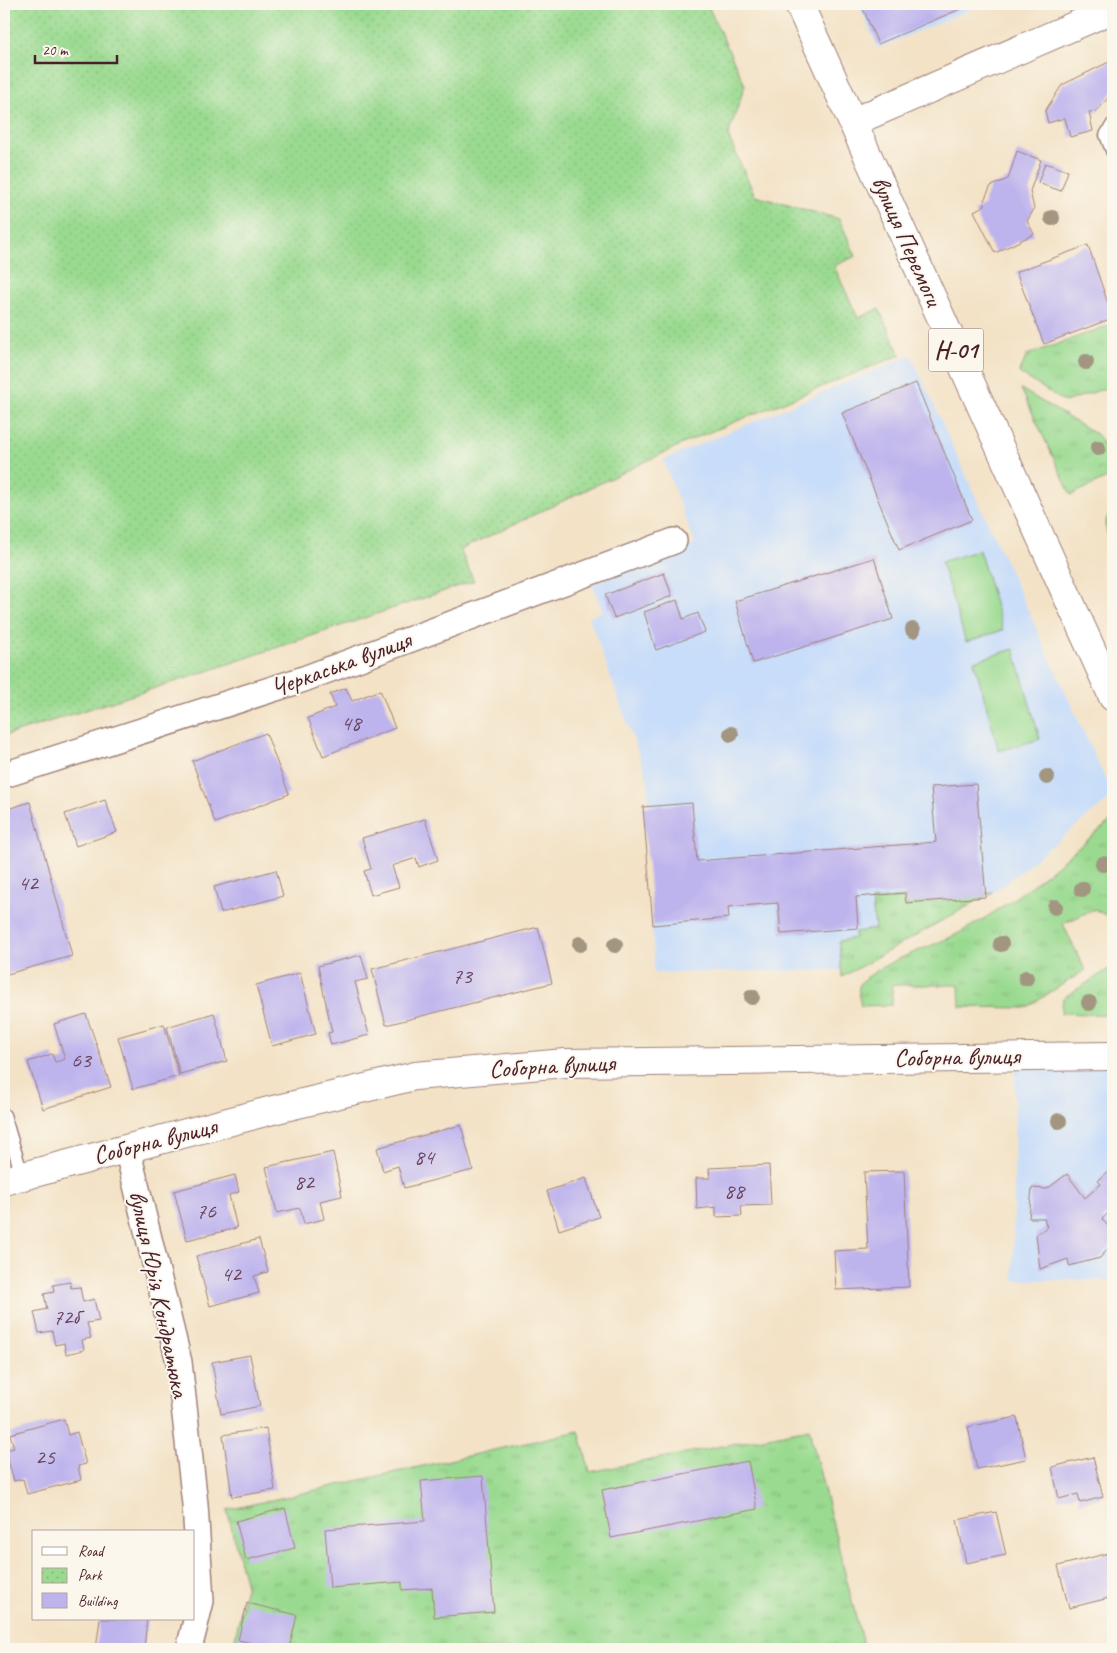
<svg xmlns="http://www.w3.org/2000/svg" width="1117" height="1653" font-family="Caveat,sans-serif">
	<defs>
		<pattern id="grass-tufts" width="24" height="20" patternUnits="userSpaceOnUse" patternTransform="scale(1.25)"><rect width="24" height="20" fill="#9ada90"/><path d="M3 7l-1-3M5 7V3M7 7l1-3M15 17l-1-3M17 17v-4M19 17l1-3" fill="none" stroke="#86bb7c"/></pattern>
		<pattern id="park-dots" width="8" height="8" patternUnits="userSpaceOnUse" patternTransform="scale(1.25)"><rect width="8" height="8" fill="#9ada90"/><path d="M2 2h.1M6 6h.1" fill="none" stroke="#86bb7c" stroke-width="1.8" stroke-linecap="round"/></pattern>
	</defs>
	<rect width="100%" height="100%" fill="#fbf7ec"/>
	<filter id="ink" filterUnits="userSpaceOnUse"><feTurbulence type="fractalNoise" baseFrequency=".02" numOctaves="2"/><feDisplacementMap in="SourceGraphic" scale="10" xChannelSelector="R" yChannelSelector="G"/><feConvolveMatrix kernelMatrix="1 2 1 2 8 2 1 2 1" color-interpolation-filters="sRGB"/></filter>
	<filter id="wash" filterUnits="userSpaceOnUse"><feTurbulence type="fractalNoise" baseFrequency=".0096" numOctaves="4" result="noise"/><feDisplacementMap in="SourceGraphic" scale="20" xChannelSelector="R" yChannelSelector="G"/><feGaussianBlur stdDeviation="1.12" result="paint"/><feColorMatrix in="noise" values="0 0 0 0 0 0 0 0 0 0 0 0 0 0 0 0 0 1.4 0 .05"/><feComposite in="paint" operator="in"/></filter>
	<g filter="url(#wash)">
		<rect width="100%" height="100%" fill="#f3e2c6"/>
		<g fill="#c8ddf9">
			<polygon points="858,4 983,4 878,48"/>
			<polygon points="911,355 1113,796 996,891 839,970 654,973 648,780 589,617 603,611 592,584 695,544 663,460"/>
			<polygon points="1113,1064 1113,1280 1013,1280 1015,1065"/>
		</g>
		<g fill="url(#grass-tufts)" stroke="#727c5e">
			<polygon points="1113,324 1106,388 1065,402 1019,373 1027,355"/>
			<polygon points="1021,389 1099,436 1113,475 1071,495"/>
			<polygon points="1113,503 1113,558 1105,524"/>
			<path d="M 1113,819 L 1113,919 L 1094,909 L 1063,924 L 1085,970 L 1026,1008 L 960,1007 L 959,985 L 892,985 L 892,1005 L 861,1006 C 859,996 855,986 865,979 C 890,958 931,948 961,932 C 1017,902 1064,859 1113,819 Z"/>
			<polygon points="993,892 842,977 839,941 855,938 855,932 875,929 872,900 907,897 907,905"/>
			<polygon points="1109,969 1113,971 1113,1015 1061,1013 1063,998"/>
			<polygon points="809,1429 864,1649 233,1649 246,1586 227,1510 579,1431 590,1472"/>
		</g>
		<polygon fill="url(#park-dots)" stroke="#727c5e" points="15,4 707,4 745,85 728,136 755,196 839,219 856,256 834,266 858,318 879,309 900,355 695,438 460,550 474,581 190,677 4,736 4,11"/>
		<g fill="#9ada90" stroke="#727c5e">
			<polygon points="979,550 1003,630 966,642 941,562"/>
			<polygon points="1014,649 1040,739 999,751 974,661"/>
		</g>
		<g id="blocks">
			<g fill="#beb4ed">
				<polygon points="861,4 972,4 878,44"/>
				<polygon points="1113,60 1113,92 1097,111 1089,112 1093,131 1070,137 1065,118 1048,123 1045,111 1062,85"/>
				<polygon points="1017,151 1041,160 1030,191 1034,209 1027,221 1034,234 995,253 974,211 985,205 984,200 991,186 1008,179"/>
				<polygon points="1045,163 1068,171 1061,191 1038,183"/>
				<polygon points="1088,245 1113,318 1044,344 1016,272"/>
				<polygon points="916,383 972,520 899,550 842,413"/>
				<polygon points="874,558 893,619 753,663 735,601"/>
				<polygon points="664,573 672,596 614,618 605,595"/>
				<polygon points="677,600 683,619 698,613 705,632 656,650 644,612"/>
				<polygon points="346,688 352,701 380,690 395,728 323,756 308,718 335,707 330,694"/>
				<polygon points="266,733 289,794 215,823 192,761"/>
				<polygon points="976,784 986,897 906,903 905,893 856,897 858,928 781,934 778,903 728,907 729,918 653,925 643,807 692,803 697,861 936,842 931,787"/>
				<polygon points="105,800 117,832 76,846 65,814"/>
				<polygon points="30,802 72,956 4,975 4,810"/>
				<polygon points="425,819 438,860 419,867 416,858 392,866 399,887 371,895 364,871 371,869 362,838"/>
				<polygon points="276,870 283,896 221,913 214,887"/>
				<polygon points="538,927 552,983 386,1025 372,969"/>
				<polygon points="361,955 368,979 355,982 369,1035 331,1045 328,1033 332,1032 318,966"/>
				<polygon points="300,973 316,1034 272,1046 256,985"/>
				<polygon points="214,1013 227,1061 180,1074 167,1027"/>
				<polygon points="86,1014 111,1087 43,1109 28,1062 52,1054 55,1062 65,1059 54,1024"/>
				<polygon points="164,1024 179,1076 133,1089 118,1037"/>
				<polygon points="461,1125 473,1170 404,1188 398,1166 383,1171 377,1148"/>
				<polygon points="333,1152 342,1196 320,1201 324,1219 304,1224 300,1208 277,1213 266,1167"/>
				<polygon points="769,1165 771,1205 741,1206 742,1216 716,1217 716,1207 697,1209 696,1178 710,1178 709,1168"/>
				<polygon points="1113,1167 1113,1209 1102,1219 1113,1232 1113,1243 1100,1258 1069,1266 1068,1259 1040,1269 1036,1234 1047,1228 1044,1218 1029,1218 1032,1188 1047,1189 1067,1174 1085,1198 1101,1184 1098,1181"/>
				<polygon points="904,1171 909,1287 836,1290 834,1251 868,1249 864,1172"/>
				<polygon points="235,1175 239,1192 229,1195 237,1228 187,1240 174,1191"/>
				<polygon points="586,1178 599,1217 559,1230 547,1191"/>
				<polygon points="259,1239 268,1272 254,1276 259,1293 210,1306 196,1256"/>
				<polygon points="70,1282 71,1288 80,1287 83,1302 94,1299 99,1321 87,1323 91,1338 82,1340 84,1350 66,1354 64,1343 55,1345 52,1331 39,1333 34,1312 47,1309 44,1294 54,1292 53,1285"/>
				<polygon points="250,1355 260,1406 221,1414 212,1362"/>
				<polygon points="1017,1417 1026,1459 977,1469 968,1427"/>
				<polygon points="64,1419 68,1435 77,1432 86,1464 78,1466 81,1480 27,1494 23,1479 14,1481 5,1450 14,1448 10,1434"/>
				<polygon points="266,1428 275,1490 232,1497 223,1435"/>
				<polygon points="1093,1457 1103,1497 1080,1503 1078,1494 1059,1499 1052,1467"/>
				<polygon points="748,1461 757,1509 611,1538 602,1490"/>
				<polygon points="483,1476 494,1612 434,1617 432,1588 402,1590 402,1582 330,1588 325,1529 425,1521 421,1481"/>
				<polygon points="285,1508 295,1548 246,1560 236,1521"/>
				<polygon points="996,1512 1006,1555 966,1563 957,1520"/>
				<polygon points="1113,1552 1113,1597 1069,1608 1058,1566"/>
				<polygon points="247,1603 297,1615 289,1649 279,1649 238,1640"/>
				<polygon points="100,1619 147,1619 144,1649 96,1649"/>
			</g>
		</g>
	</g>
	<g filter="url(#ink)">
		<use href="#blocks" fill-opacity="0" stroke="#9e8078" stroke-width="1"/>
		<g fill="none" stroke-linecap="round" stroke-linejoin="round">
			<defs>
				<g id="lane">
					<polyline points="1113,124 1106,135 1113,153"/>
					<polyline points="4,1115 22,1175"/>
				</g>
				<g id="street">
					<polyline points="4,775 301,680 674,541"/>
					<polyline points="127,1148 179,1362 195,1504 201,1601 189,1649"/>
				</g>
				<g id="secondary">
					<polyline points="853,122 1113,9"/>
					<polyline points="4,1181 273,1110 415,1076 565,1063 1113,1056"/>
				</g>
				<polyline id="primary" points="799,4 1113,697"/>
			</defs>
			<use href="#lane" stroke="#9e8078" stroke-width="15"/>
			<use href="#street" stroke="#9e8078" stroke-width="28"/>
			<use href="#secondary" stroke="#9e8078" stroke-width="30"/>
			<use href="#primary" stroke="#9e8078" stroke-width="30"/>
			<use href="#lane" stroke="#fff" stroke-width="12"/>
			<use href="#street" stroke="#fff" stroke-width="25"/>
			<use href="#secondary" stroke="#fff" stroke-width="28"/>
			<use href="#primary" stroke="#fff" stroke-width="28"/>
		</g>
		<g fill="#a39681">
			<circle cx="1052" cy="218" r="8"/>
			<circle cx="1086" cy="362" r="8"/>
			<circle cx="1098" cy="448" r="8"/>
			<circle cx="913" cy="630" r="8"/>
			<circle cx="731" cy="734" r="8"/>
			<circle cx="1047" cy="777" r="8"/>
			<circle cx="1103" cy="864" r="8"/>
			<circle cx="1082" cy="889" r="8"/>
			<circle cx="1055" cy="907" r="8"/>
			<circle cx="580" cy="944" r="8"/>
			<circle cx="1001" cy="944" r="8"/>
			<circle cx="615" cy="945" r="8"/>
			<circle cx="1026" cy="978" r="8"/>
			<circle cx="752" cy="997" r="8"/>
			<circle cx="1089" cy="1003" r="8"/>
			<circle cx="1059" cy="1121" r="8"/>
		</g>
	</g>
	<g text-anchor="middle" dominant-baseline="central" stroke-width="4" stroke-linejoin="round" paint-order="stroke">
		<g font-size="22" fill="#67445c">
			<text x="351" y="723">48</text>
			<text x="28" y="883">42</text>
			<text x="462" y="976">73</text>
			<text x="81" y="1060">63</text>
			<text x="424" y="1157">84</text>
			<text x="304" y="1182">82</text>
			<text x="734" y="1191">88</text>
			<text x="206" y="1211">76</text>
			<text x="231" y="1274">42</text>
			<text x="66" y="1317">72б</text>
			<text x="45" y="1457">25</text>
		</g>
		<rect fill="#fbf7ec" stroke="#7f6065" stroke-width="1" x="928.5" y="328.5" width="55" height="43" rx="4"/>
		<g font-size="24" font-weight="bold" fill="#4a1f2b">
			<text x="956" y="350">Н-01</text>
		</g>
		<g font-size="25" fill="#4a1f2b" stroke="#fbf7ec">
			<text transform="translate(907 241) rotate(66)">вулиця Перемоги</text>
			<text transform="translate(341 664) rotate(-20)">Черкаська вулиця</text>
			<text transform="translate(957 1057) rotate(-1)">Соборна вулиця</text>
			<text transform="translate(552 1066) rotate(-3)">Соборна вулиця</text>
			<text transform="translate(155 1141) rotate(-14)">Соборна вулиця</text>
			<text transform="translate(159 1294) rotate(78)">вулиця Юрія Кондратюка</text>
		</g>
	</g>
	<rect width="1117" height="1653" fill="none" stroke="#fbf7ec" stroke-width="20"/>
	<rect x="32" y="1530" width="162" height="90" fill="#fbf7ec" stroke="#b4a19f"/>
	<rect x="42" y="1547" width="25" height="8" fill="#ffffff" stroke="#b4a19f"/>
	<text x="78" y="1556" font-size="15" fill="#4a1f2b">Road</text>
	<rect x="42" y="1568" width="25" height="15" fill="url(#park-dots)" stroke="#b4a19f"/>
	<text x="78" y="1580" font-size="15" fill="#4a1f2b">Park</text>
	<rect x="42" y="1593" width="25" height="15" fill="#beb4ed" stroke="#b4a19f"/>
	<text x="78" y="1606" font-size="15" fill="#4a1f2b">Building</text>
	<path d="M35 55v8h82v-8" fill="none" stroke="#4a1f2b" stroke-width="2.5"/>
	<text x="42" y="55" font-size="15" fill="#4a1f2b" stroke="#fbf7ec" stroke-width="4" paint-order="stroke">20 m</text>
</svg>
